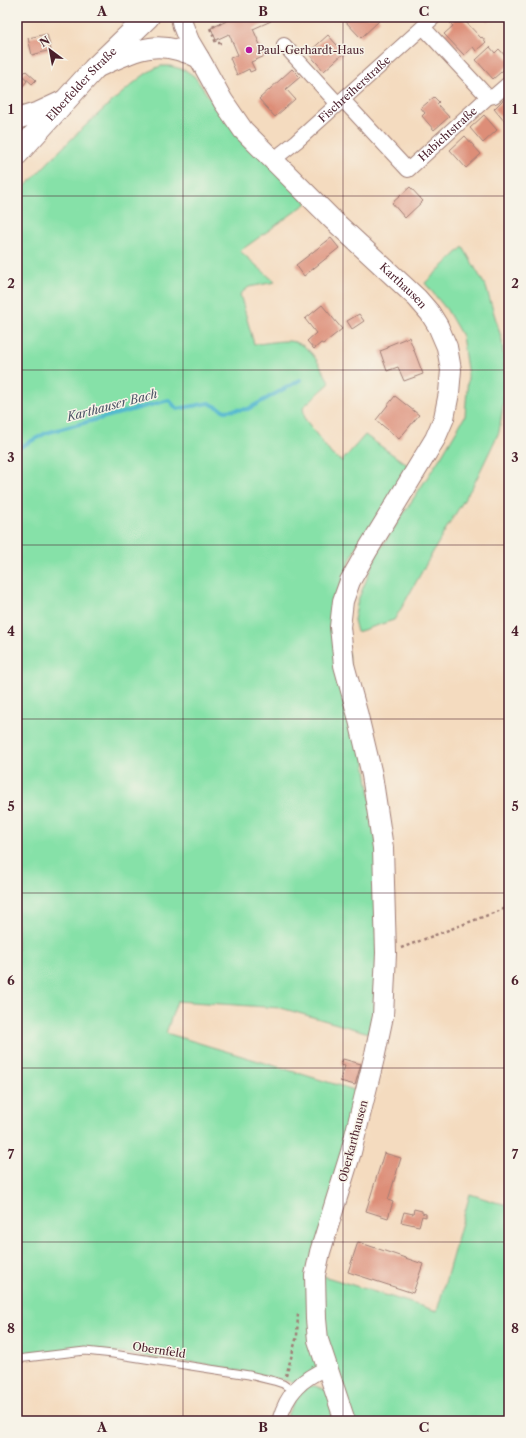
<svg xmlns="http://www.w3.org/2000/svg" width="526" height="1438" font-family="'Libre Caslon Text',serif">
	<rect width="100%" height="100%" fill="#f7f3e8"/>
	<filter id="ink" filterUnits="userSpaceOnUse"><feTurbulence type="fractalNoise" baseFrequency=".025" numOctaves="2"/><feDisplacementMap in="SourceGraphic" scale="8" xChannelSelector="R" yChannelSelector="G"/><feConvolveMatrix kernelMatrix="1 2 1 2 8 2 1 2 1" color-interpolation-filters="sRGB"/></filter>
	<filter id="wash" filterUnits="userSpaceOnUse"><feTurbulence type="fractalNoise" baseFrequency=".012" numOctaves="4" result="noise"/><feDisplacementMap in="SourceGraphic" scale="16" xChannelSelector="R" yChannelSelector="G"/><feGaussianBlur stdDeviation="0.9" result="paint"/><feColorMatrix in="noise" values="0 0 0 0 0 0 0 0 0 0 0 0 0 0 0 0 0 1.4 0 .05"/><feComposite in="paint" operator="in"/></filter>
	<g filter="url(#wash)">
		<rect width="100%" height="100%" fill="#f4dbbf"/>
		<g fill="#86e1a8" stroke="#68806a">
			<path d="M 161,66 L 170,66 L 185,70 L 194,76 L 221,114 L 307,203 L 240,251 L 275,282 L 249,287 L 240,294 L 254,344 C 264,344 275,341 285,341 C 310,340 319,365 330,383 L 303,407 L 305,419 L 332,455 L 342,461 L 365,435 L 409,466 L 387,502 L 356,547 L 348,565 L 340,601 L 378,847 L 376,1035 L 281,1008 L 177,1001 L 166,1033 L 364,1093 L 321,1262 L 325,1367 L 298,1383 L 205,1364 L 88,1349 L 17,1357 L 17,195 C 50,160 84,125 121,94 C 133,84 146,71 161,66 Z"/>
			<polygon points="463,247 486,287 502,340 506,385 499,432 474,484 446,529 402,607 394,620 357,632 354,620 358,600 377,554 442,455 465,416 468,376 462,336 447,310 425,283"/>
			<polygon points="470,1194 495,1202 509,1205 509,1421 353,1421 324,1348 320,1275 437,1311"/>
			<path d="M 309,1386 L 315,1386 L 328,1391 L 342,1421 L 285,1421 C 291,1407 295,1394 309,1386 Z"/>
		</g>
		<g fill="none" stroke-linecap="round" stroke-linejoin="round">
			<polyline stroke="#51b7d0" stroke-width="4" points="17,449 46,433 169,400 177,409 209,403 225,411 248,409 300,380"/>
		</g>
		<g id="blocks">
			<g fill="#dd8e78">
				<polygon points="236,17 269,17 271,21 253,29 265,56 251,62 255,70 250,72 249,69 237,75 230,58 238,55 229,34 216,40 211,28"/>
				<polygon points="348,17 377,17 380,20 361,38 344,20"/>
				<polygon points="457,17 465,17 463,19 481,38 482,37 486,42 476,51 473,47 464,55 444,34 453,26 450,23"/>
				<polygon points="485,17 493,17 487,21"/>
				<polygon points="47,34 51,50 32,55 28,38"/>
				<polygon points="328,35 344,53 324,71 308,53"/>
				<polygon points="490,47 495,53 499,49 509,60 509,65 493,79 476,60"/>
				<polygon points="292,69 300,77 286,89 295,99 275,117 259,99"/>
				<polygon points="26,71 36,80 32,84 22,75"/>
				<polygon points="19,74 27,81 22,87 17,83 17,76"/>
				<polygon points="434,97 439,102 437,104 449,117 434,130 422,116 425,113 421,108"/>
				<polygon points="506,97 509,100 509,118 505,122 494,109"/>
				<polygon points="484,115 497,130 483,143 470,128"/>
				<polygon points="465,136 481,154 466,168 450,150"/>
				<polygon points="410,187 423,201 405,218 392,203"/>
				<polygon points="331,238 339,248 304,276 296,265"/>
				<polygon points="322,305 342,329 323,344 321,343 314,349 307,341 316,333 305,319"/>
				<polygon points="359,314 364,321 352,329 347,321"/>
				<polygon points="409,337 423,374 404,381 398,367 387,371 380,351 388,348 387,346"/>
				<polygon points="395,396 419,415 399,439 376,420"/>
				<polygon points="343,1059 361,1064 355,1085 340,1081 345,1066 341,1065"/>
				<polygon points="384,1153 401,1158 388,1200 393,1202 388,1218 366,1211"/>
				<polygon points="414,1209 422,1211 422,1213 426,1214 426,1217 422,1216 419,1226 401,1222 404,1212 413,1214"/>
				<polygon points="358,1242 423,1264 413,1293 348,1272"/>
			</g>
		</g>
	</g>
	<g filter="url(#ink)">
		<use href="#blocks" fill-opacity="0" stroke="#9f7d75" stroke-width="1"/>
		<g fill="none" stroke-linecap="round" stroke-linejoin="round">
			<defs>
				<polyline id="service" points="17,1359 85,1351 113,1354 249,1375 274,1381 283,1384 293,1391"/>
				<g id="minor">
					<polyline points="284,45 338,104"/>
					<polyline points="488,97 494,96 509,83"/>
					<path id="s1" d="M 343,100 L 408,170 L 488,97 L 423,27"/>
					<path id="s2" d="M 273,160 L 297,141 L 434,17"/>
					<path d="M 279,1421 C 287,1393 301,1379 327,1368"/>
				</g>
				<g id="secondary">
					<path id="s3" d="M 181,17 L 183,26 L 189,41 L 202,63 L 223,101 L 243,130 L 333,220 L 417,298 L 430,313 L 438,326 L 447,347 L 451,370 L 449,393 L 444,418 L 435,439 L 367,551 L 350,581 L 343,601 L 340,627 L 344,665 L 358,716 L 372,775 L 383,848 L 386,953 L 383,1016 L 375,1054 L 351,1152 L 320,1252 L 315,1275 L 316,1319 L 318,1340 L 345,1421"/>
					<path d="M 98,67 C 138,49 157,38 199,58"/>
					<polyline points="17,119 39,112 67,99"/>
				</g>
				<g id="primary">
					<path id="s4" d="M 17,154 L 94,69 L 148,17"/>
				</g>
			</defs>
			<use href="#service" stroke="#9f7d75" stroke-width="9"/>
			<use href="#minor" stroke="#9f7d75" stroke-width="16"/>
			<use href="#secondary" stroke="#9f7d75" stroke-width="22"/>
			<use href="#primary" stroke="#9f7d75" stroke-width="24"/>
			<g stroke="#9f7d75" stroke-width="2.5" stroke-dasharray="3 3" stroke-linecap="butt">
				<polyline points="221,43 216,43 210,28 221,23 224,17"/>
				<polyline points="401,948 509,907"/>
				<polyline points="286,1376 297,1336 298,1313"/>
			</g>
			<use href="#service" stroke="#fff" stroke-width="7"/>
			<use href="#minor" stroke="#fff" stroke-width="14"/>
			<use href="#secondary" stroke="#fff" stroke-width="20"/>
			<use href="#primary" stroke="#fff" stroke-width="22"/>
		</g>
	</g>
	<path fill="none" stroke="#4a1f2b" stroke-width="1" stroke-opacity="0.55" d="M 183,17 L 183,1421M 343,17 L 343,1421M 17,196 L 509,196M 17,370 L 509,370M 17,545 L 509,545M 17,719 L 509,719M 17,893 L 509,893M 17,1068 L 509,1068M 17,1242 L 509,1242"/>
	<circle fill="#b5179e" stroke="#f7f3e8" stroke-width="1.5" cx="249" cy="50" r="4"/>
	<g text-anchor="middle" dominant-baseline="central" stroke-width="3" stroke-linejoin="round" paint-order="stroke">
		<g font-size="11" fill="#4a1f2b" stroke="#f7f3e8" text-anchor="start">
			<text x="257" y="50">Paul-Gerhardt-Haus</text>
		</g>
		<g font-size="11" fill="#4a1f2b" stroke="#f7f3e8">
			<text stroke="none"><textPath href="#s4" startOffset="95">Elberfelder Straße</textPath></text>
			<text stroke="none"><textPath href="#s2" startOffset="108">Fischreiherstraße</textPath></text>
			<text stroke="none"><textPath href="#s1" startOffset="149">Habichtstraße</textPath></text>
			<text stroke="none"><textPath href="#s3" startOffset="353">Karthausen</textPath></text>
			<text transform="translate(353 1141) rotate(-75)">Oberkarthausen</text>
			<text transform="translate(159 1350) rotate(9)">Obernfeld</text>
		</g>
		<g font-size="12" font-style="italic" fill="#4c5465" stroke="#f7f3e8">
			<text transform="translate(112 405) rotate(-15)">Karthauser Bach</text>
		</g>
	</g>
	<rect width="526" height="1438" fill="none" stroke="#f7f3e8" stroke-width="44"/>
	<g transform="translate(50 50) rotate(328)" stroke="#f7f3e8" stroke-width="3" paint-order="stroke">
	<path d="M0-3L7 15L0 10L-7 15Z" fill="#4a1f2b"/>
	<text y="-6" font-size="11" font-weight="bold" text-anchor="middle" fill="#4a1f2b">N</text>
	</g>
	<rect x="22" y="22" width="482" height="1394" fill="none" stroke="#4a1f2b" stroke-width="1.5"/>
	<g font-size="13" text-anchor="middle" font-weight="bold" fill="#4a1f2b">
		<text x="102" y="16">A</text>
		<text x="263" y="16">B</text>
		<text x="424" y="16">C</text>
		<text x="11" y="114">1</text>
		<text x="515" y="114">1</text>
		<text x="11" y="288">2</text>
		<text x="515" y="288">2</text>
		<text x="11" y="462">3</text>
		<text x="515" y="462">3</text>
		<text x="11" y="636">4</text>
		<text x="515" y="636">4</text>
		<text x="11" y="811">5</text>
		<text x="515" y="811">5</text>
		<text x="11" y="985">6</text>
		<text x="515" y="985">6</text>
		<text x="11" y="1159">7</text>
		<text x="515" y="1159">7</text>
		<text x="11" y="1333">8</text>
		<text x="515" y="1333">8</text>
		<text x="102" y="1432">A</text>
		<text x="263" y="1432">B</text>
		<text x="424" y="1432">C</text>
	</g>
</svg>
